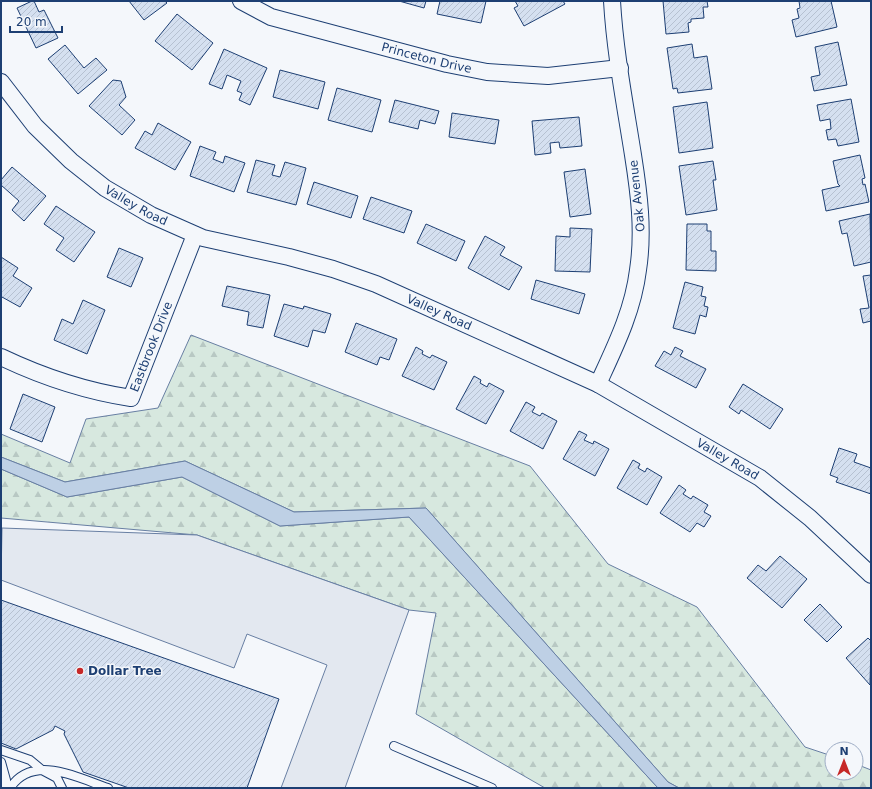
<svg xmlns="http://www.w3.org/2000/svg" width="872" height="789" viewBox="0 0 872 789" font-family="'DejaVu Sans',sans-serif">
  <defs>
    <pattern id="forest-firs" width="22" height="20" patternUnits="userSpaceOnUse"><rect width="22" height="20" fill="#d7e8df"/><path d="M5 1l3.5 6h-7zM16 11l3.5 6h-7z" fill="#b8c8c3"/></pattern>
    <pattern id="building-hatch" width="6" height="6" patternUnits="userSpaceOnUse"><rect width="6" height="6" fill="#d5e0f0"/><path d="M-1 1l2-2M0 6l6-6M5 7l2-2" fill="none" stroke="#b6c1d1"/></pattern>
  </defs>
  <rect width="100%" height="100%" fill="#f4f7fb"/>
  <path fill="url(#forest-firs)" stroke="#687fa3" d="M191 335 530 466 608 564 697 607 805 747 832 756V773H856V764L871 770V788H679L668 782 426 508 294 512 185 461 65 482 1 457V434L70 463 86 419 158 408Z
    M1 469 67 497 182 477 280 526 409 517 658 788H545L416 714 436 613 409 610 197 535 1 518Z"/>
  <path fill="#e3e8f0" stroke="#687fa3" d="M2 528 197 535 409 610 345 788H281L327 665 247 634 234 668 1 580Z"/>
  <path fill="#bed0e5" stroke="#687fa3" d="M1 457 65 482 185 461 294 512 426 508 668 782 679 788H658L409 517 280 526 182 477 67 497 1 469Z"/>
  <path fill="url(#building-hatch)" stroke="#1d3f73" d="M32 1H34L39 12 44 10 58 38 36 48 17 8Z
    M129 1H165L167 3 144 20Z
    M399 1H426L424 8Z
    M440 1H486L481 23 437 14Z
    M515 1H563L565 4 524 26 514 8 518 6Z
    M663 1H707L708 7H703L704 18 691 19V22L688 23 689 32 666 34Z
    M799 1H831L837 27 796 37 792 20 799 18 797 9 800 8Z
    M177 14 213 43 192 70 155 41Z
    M838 42 847 85 814 91 811 77 820 75 815 47Z
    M692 44 694 58 707 56 712 89 678 93 677 88 673 89 667 48Z
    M65 45 84 68 96 58 107 70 78 94 48 59Z
    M224 49 267 68 250 105 239 100 242 93 237 91 241 81 227 75 222 89 209 84Z
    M280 70 325 82 318 109 273 97Z
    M113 80 121 81 126 97 119 105 135 120 122 135 89 106Z
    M337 88 381 100 372 132 328 120Z
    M851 99 859 142 838 146 836 139 828 140 826 130 831 129 830 119 820 121 817 105Z
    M395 100 439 111 435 124 420 120 418 129 389 122Z
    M707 102 713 148 679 153 673 107Z
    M452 113 499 120 495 144 449 137Z
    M579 117 582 146 560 148 559 142 550 143 551 153 535 155 532 121Z
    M158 123 191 142 175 170 135 148 145 131 152 135Z
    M200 146 216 152 213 159 223 163 225 156 245 163 234 192 190 176Z
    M860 155 865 178 862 179 863 185 865 184 869 202 826 211 822 190 840 186 838 184 833 161Z
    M256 160 275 165 272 175 280 177 285 162 306 168 296 205 247 192Z
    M713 161 716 180H713L717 210 686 215 679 166Z
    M12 167 46 196 24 221 12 210 19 201 1 185V180Z
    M585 169 591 214 570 217 564 172Z
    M314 182 358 196 351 218 307 204Z
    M371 197 412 211 404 233 363 219Z
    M56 206 95 232 74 262 56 250 64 238 44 224Z
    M870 214 871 262 854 266 847 233 842 234 839 221Z
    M426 224 465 241 456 261 417 243Z
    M687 224H707V231H711V251H716V271L686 270Z
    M570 228 592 229 590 272 555 271 556 236 570 237Z
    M485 236 505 247 500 255 522 267 509 290 468 268Z
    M119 248 143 258 131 287 107 277Z
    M1 257 18 268 13 276 32 288 20 307 2 297 1 299Z
    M871 275V321L863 323 860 309 869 308 863 276Z
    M536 280 585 294 579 314 531 299Z
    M685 282 703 287 701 296 706 297 704 306 708 307 706 317 700 315 695 334 673 328Z
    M227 286 270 295 263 328 247 325 249 312 222 306Z
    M83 300 105 310 87 354 54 340 62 319 73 324Z
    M284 304 303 309 304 306 331 314 325 333 313 330 308 347 274 336Z
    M356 323 397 339 389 360 380 357 377 365 345 352Z
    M416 347 423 351 422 354 430 358 432 355 447 362 434 390 402 376Z
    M675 347 683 351 680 356 706 369 696 388 655 366 664 351 671 355Z
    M474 376 481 380 480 383 487 387 489 383 504 391 486 424 456 409Z
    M743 384 783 409 770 429 741 410 739 414 729 407Z
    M23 394 55 407 42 442 10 429Z
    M526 402 535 407 532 412 540 416 542 413 557 421 543 449 510 431Z
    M579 431 587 435 584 440 593 444 594 441 609 449 595 476 563 459Z
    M839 448 857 454 854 462 871 468V494L836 482 838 478 830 475Z
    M633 460 640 464 638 468 645 472 647 468 662 477 647 505 617 488Z
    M679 485 686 490 683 494 691 499 693 496 708 505 704 512 711 516 704 527 697 523 690 532 660 513Z
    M780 556 807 579 782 608 747 578 758 565 766 571Z
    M1 600 279 699 247 788H129L83 772 64 734 65 731 55 726 53 730 16 749 1 743Z
    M820 604 842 627 827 642 804 620Z
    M868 638 871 641 870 685 846 658Z"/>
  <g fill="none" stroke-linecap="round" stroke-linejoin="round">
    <defs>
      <path id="service" d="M394 746 492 788
        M1 750 30 760 42 770 57 778 62 788
        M1 762 6 780V788
        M10 788C33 753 78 778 108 788"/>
      <g id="minor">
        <path id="s1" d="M241 1 271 17 447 64 487 72 548 76 620 68"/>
        <path id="s2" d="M1 82 35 126 71 161 105 188 151 215 203 238 289 257 333 269 376 284 598 384 760 478 810 518 871 575"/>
        <path id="s3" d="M1 357C43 377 85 391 131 398L195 235"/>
        <path d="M598 384C615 347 633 311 638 270 644 231 639 193 633 155 625 104 615 53 612 1"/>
      </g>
    </defs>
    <use href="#service" stroke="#1d3f73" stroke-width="10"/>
    <use href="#minor" stroke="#1d3f73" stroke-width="18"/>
    <use href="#service" stroke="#f4f7fb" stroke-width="8"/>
    <use href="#minor" stroke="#f4f7fb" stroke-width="16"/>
  </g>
  <circle fill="#c62828" stroke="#f4f7fb" stroke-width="1.5" cx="80" cy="671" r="4"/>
  <g text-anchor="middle" stroke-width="3" stroke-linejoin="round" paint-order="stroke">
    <g font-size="12" fill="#1d3f73" stroke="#f4f7fb">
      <text dy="4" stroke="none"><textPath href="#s1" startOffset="195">Princeton Drive</textPath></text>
      <text transform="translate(637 196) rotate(-96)" y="4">Oak Avenue</text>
      <text dy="4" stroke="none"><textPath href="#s2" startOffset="185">Valley Road</textPath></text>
      <text dy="4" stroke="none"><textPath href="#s2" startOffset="508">Valley Road</textPath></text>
      <text dy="4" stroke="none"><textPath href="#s3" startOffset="192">Eastbrook Drive</textPath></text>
      <text dy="4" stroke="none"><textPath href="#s2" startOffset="832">Valley Road</textPath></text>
    </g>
    <g font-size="12" font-weight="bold" fill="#1d3f73" stroke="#f4f7fb" text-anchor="start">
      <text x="88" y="675">Dollar Tree</text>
    </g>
  </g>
  <rect width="872" height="789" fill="none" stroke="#1d3f73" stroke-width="4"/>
  <g transform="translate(844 761)"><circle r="19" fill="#f4f7fb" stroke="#9eadc5"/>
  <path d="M0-3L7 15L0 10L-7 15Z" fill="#c62828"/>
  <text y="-6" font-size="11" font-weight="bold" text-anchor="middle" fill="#1d3f73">N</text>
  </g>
  <path d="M10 26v6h52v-6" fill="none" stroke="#1d3f73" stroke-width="2"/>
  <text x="16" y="26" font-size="12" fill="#1d3f73" stroke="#f4f7fb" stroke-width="3" paint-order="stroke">20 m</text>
</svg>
